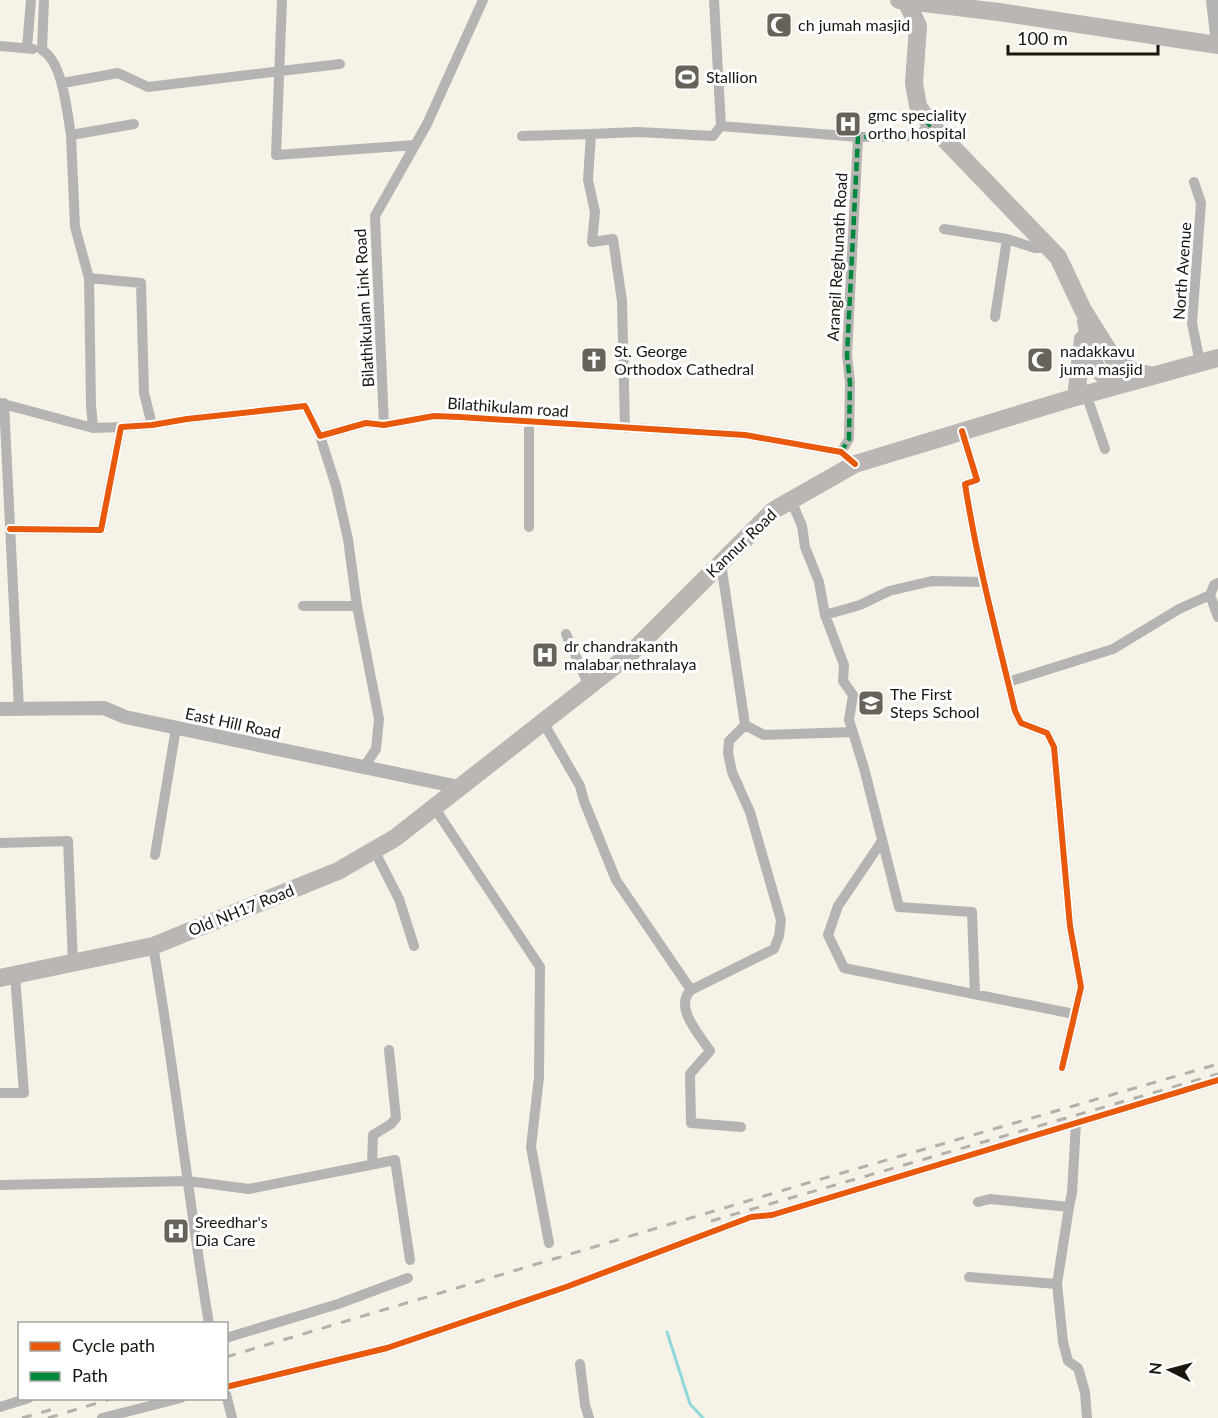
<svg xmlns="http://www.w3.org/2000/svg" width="1218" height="1418" viewBox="0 0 1218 1418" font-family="Lato,sans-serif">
  <rect width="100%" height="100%" fill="#f7f2e7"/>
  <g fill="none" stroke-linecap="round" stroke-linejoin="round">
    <path stroke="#90d8da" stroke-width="3" d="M667 1332 690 1404 703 1418"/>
    <path stroke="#b6b4b2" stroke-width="10" d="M44 0 42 50C63 62 67 112 71 135
      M282 0 276 155 415 145
      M714 0 721 126 858 137
      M0 46 33 49
      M27 48 31 0
      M63 83 118 73 148 87 340 64
      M134 124 71 135 75 227 89 278 141 283 144 393 152 425
      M522 136 591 134
      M1194 182 1201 203 1192 323 1200 363
      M944 229 1007 239 1035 248H1040L1045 243
      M89 278 91 405 93 428
      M995 317 1007 239
      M1086 394 1105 449
      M0 403 93 428 121 427
      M4 403 19 709
      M529 422V527
      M384 425 375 216 427 124 483 0
      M625 428 622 301 613 239 592 242 595 212 588 180 591 134 638 132 713 136 721 126
      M962 431 977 480 965 484C977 561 997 636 1015 711L1021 723 1047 733 1054 747 1070 926 1081 987 1062 1068
      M320 436 336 486 348 539 357 606 379 719 376 749 364 767
      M841 452 849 439 850 383 847 355 858 137 918 136 930 124
      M791 500 802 526 805 547 819 582 825 615 844 665 843 681 853 695 849 720 864 768 899 907 972 912 975 994
      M10 529 101 530 121 427 152 425 187 419 305 406 320 436 366 423 384 425 434 416 459 417 745 435 841 452 855 464
      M721 563 745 725 764 735 853 732
      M1218 583 1214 585 1210 595 1218 617
      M303 606H357
      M825 615 860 605 889 591 932 581 984 582
      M566 634 589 686
      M1008 682 1113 649 1179 609 1210 595
      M543 722 580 786 584 801 616 880 691 990
      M434 807 540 967 539 1077 531 1147 549 1243
      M882 841 838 906 828 935 844 968 1074 1014
      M0 843 68 841 73 963
      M374 850 399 899 414 946
      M155 855 176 728
      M153 946C175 1071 188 1198 209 1324
      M0 1093H24L15 975
      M741 1127 691 1123 690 1074 710 1051C700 1035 673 1007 691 990L774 949 779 936 781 920 750 812 732 772 728 753 729 741 745 725
      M372 1164 373 1135 391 1124 396 1118 389 1050
      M0 1185 188 1181 249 1189 395 1160 410 1260
      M978 1202 990 1199 1069 1207 1057 1284 1063 1342 1068 1361 1078 1368 1085 1392 1087 1418
      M1069 1207 1072 1193 1076 1123
      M969 1277 1057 1284
      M226 1338 338 1304 408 1278
      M580 1364 585 1405 589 1418
      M226 1387 387 1348 566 1287 751 1217 772 1215 1218 1080
      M226 1394 232 1418
      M0 1407 29 1398
      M102 1418 181 1398"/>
    <path stroke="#b6b4b2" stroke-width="14" d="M1213 0 1218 43
      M0 709 104 708 125 717 459 787"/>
    <path stroke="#b9b6b3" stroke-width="18" d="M899 0 999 12 1218 45
      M906 1 918 26 914 83 918 106 930 124 1058 257 1083 310 1113 358 1131 371 1150 375
      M1086 321C1090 339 1088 369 1108 378 1113 380 1121 379 1127 380
      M1076 397 1083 339
      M0 978 153 946 338 871 395 838 630 654 774 510 855 464 1076 397 1218 358"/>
    <path stroke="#b4b1ac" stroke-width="3" stroke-dasharray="10 10" stroke-linecap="butt" d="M711 1221 1218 1074
      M226 1357 811 1182 1218 1064
      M22 1418 57 1408
      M48 1418 114 1398"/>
    <path stroke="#00873e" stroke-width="4.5" stroke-dasharray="9 4.5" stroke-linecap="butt" d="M841 452 849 439 850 383 847 355 858 137 918 136 930 124"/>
    <defs>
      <path id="cycleway" d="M962 431 977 480 965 484C977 561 997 636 1015 711L1021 723 1047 733 1054 747 1070 926 1081 987 1062 1068
        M10 529 101 530 121 427 152 425 187 419 305 406 320 436 366 423 384 425 434 416 459 417 745 435 841 452 855 464
        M226 1387 387 1348 566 1287 751 1217 772 1215 1218 1080"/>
    </defs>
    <use href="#cycleway" stroke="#fff" stroke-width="10"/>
    <use href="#cycleway" stroke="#e8590c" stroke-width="6"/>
  </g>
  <defs>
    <symbol id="mosque-square" viewBox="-11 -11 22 22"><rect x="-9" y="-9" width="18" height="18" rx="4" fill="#67635b" stroke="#fff"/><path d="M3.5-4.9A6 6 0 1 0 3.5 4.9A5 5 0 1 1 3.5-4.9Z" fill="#fff"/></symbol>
    <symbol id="stadium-square" viewBox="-11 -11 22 22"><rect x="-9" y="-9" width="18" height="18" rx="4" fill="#67635b" stroke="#fff"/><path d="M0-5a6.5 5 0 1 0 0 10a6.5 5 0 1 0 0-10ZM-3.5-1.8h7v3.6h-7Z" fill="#fff"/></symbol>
    <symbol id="hospital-square" viewBox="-11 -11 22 22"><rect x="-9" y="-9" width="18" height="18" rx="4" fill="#67635b" stroke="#fff"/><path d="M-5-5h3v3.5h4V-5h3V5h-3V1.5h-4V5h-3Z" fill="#fff"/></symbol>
    <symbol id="church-square" viewBox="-11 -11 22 22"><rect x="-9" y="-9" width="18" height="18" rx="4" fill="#67635b" stroke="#fff"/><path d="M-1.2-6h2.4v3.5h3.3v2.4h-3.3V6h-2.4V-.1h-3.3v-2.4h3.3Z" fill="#fff"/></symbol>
    <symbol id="school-square" viewBox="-11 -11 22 22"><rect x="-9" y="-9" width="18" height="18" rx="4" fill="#67635b" stroke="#fff"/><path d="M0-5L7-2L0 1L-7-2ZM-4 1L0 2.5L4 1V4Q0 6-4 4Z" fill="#fff"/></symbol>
  </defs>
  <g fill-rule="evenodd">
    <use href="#mosque-square" x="764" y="10" width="30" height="30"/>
    <use href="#stadium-square" x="672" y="62" width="30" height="30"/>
    <use href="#hospital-square" x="833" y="109" width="30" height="30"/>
    <use href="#church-square" x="579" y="345" width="30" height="30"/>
    <use href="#mosque-square" x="1025" y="345" width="30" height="30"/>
    <use href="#hospital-square" x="530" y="640" width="30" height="30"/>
    <use href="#school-square" x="856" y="688" width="30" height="30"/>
    <use href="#hospital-square" x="161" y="1216" width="30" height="30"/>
  </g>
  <g text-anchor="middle" stroke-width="6" stroke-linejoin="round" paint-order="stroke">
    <g font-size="16" fill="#19160f" stroke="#fff" text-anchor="start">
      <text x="798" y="31">ch jumah masjid</text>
      <text x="706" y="83">Stallion</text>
      <text x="868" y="121">gmc speciality<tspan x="868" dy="18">ortho hospital</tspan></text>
      <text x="614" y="357">St. George<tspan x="614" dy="18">Orthodox Cathedral</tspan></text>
      <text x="1060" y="357">nadakkavu<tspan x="1060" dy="18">juma masjid</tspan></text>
      <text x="564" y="652">dr chandrakanth<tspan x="564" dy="18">malabar nethralaya</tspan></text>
      <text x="890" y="700">The First<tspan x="890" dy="18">Steps School</tspan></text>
      <text x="195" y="1228">Sreedhar's<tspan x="195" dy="18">Dia Care</tspan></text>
    </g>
    <g font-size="16" fill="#19160f" stroke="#fff">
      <text transform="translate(837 257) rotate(-87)" y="6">Arangil Reghunath Road</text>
      <text transform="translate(1182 271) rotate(-86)" y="6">North Avenue</text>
      <text transform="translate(364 308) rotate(-93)" y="6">Bilathikulam Link Road</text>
      <text transform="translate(508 407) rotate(4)" y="6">Bilathikulam road</text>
      <text transform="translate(741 543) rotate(-44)" y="6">Kannur Road</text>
      <text transform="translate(233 723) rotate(12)" y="6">East Hill Road</text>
      <text transform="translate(241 910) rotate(-22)" y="6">Old NH17 Road</text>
    </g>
  </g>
  <rect x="18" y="1322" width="210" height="78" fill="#ffffff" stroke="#a3a29f" stroke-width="1.5"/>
  <rect x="30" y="1342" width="30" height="9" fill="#e8590c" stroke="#a3a29f" stroke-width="1.5"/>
  <text x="72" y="1352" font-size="18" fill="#19160f">Cycle path</text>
  <rect x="30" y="1372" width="30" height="9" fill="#00873e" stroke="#a3a29f" stroke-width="1.5"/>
  <text x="72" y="1382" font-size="18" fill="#19160f">Path</text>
  <g transform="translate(1170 1370) rotate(276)" stroke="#ffffff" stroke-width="4.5" paint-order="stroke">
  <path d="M0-4.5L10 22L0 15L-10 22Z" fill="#19160f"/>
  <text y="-9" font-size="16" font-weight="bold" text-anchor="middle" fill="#19160f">N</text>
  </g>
  <path d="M1008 45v9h150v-9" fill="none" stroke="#19160f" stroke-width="3"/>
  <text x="1017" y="45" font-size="18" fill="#19160f" stroke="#ffffff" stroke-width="4.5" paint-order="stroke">100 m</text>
</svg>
